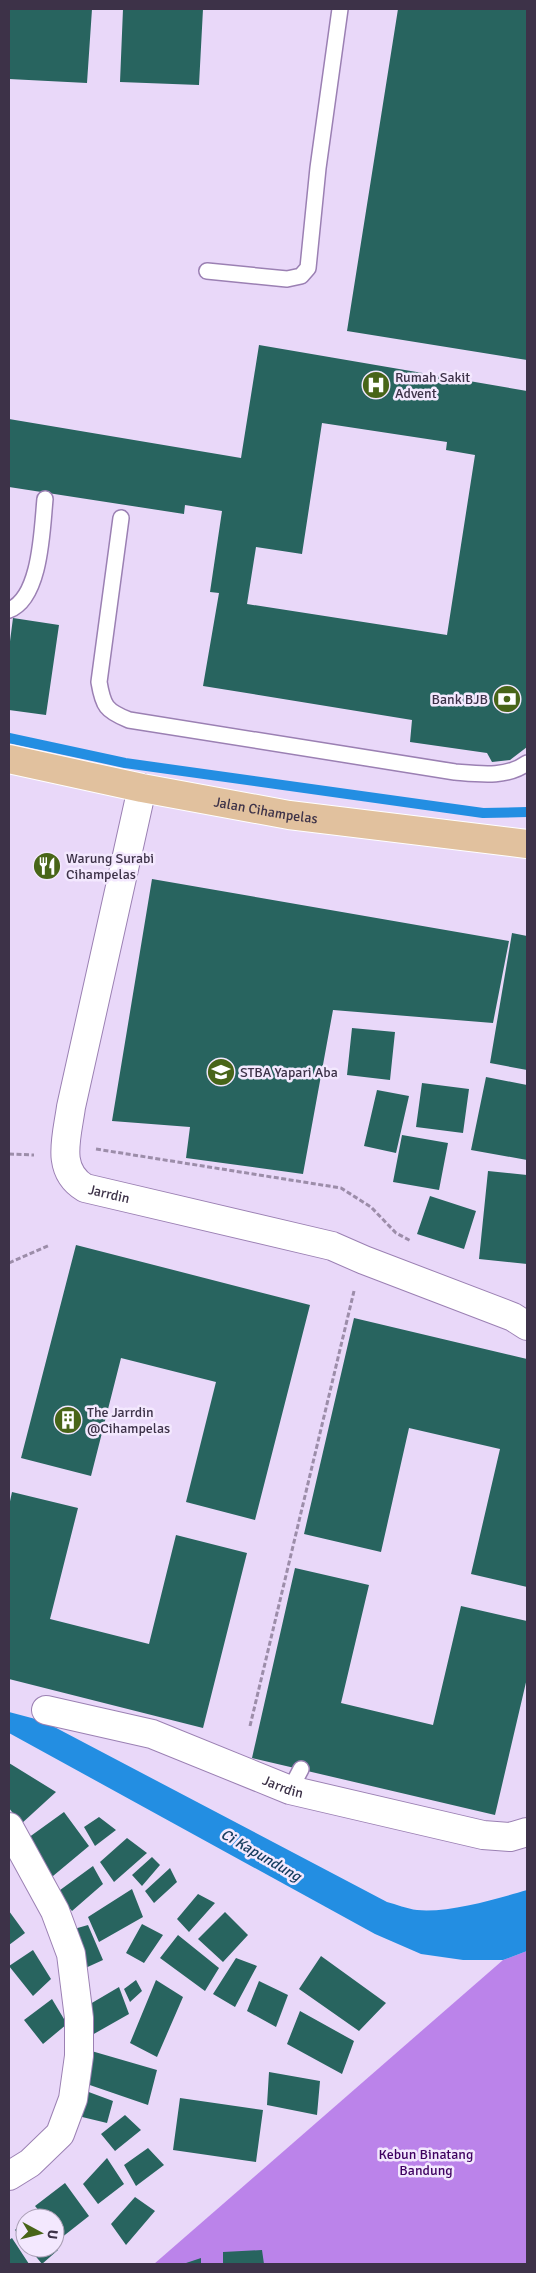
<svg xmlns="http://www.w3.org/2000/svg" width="536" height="2273" viewBox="0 0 536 2273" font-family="Signika,sans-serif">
  <rect width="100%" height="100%" fill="#e9d8f9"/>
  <path fill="#bb83ea" d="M527 1951V2264H154L503 1960Z"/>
  <path fill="#238ee2" d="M9 1712 43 1721 387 1902C396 1904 407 1909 417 1910 449 1913 496 1899 527 1890V1951L503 1960H463L421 1954 375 1934 9 1733Z"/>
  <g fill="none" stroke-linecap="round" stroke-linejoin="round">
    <path stroke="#238ee2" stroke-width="10" d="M9 738 125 763 483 813 527 812"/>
  </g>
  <path fill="#28645f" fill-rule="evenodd" d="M9 9H92L87 83 9 79Z
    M123 9H203L199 85 120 82Z
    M398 9H527V360L347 331Z
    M259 345 527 391V747L510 760 492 762 487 753 410 742 412 720 203 686 219 593 210 592 222 511 185 505 184 514 9 487V419L241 458ZM322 423 447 442 446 450 475 455 447 635 247 604 256 547 302 554Z
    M13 618 59 625 46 715 9 710V649Z
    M152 879 509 941 493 1023 333 1010 303 1174 186 1158 190 1127 112 1121Z
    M512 933 527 936V1070L490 1063Z
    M352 1028 395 1032 390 1080 347 1075Z
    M486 1077 527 1085V1160L471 1150Z
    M422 1083 469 1089 463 1133 416 1127Z
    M377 1090 409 1096 396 1153 364 1146Z
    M402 1135 448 1143 439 1190 393 1182Z
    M488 1171 527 1175V1264L479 1259Z
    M430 1196 476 1211 464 1249 417 1234Z
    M76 1245 310 1305 255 1520 186 1502 216 1382 121 1358 91 1476 21 1458Z
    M354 1318 527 1359V1587L471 1574 500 1449 409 1428 381 1552 304 1534Z
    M12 1492 78 1508 50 1619 149 1644 176 1535 247 1553 203 1728 9 1679V1506Z
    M295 1568 369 1585 341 1703 433 1725 461 1606 527 1621V1678L495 1815 252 1758Z
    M9 1763 56 1792 21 1824 9 1808Z
    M64 1812 89 1846 47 1881 21 1843Z
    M99 1817 116 1830 95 1846 84 1827Z
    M127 1838 147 1853 114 1882 100 1862Z
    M152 1857 160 1865 142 1886 132 1875Z
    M93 1866 103 1884 72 1911 56 1893Z
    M170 1868 177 1882 154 1903 145 1891Z
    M132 1889 143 1917 99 1942 88 1917Z
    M198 1894 215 1903 189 1932 177 1919Z
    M9 1911 25 1933 9 1945Z
    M225 1912 248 1935 223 1962 198 1939Z
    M142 1924 163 1935 144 1963 126 1953Z
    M88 1925 103 1960 81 1970 67 1931Z
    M178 1935 219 1968 205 1991 160 1958Z
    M33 1950 51 1979 33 1996 9 1966Z
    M321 1956 386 2003 359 2031 299 1989Z
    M236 1958 257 1966 235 2007 213 1994Z
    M136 1980 142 1991 130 2002 124 1989Z
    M156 1980 183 1997 157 2057 130 2043Z
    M259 1981 288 1995 276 2027 247 2011Z
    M119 1987 129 2014 92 2035 85 2007Z
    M52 1999 67 2024 43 2044 24 2020Z
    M300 2011 354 2041 342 2074 287 2044Z
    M88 2050 157 2070 148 2105 81 2082Z
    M269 2072 320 2081 317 2115 267 2105Z
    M86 2091 113 2101 107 2123 78 2116Z
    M180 2098 263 2110 256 2162 173 2150Z
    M125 2115 141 2130 115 2151 101 2134Z
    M148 2148 164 2165 136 2186 124 2165Z
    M107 2158 124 2184 98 2204 83 2184Z
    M65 2183 89 2216 61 2238 55 2230V2218H45L35 2206Z
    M135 2197 155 2211 126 2245 111 2224Z
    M25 2219V2243L15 2230Z
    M12 2238 29 2264H9V2240Z
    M55 2245 58 2250 42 2264 29 2248H55Z
    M262 2250 264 2264H223V2252Z
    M201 2258V2264H183Z"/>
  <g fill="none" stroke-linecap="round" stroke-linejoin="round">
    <defs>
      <path id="lane" d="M207 271 287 279 301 276 308 268 318 168 340 9
        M121 518 99 682C103 706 106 711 129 720L455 772C479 774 507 778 527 763
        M9 610C41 598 42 529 45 499
        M290 1790 301 1769"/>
      <g id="street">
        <path id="s1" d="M142 788 71 1107C67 1137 55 1170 85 1188L332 1246 364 1260 513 1317 527 1326"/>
        <path id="s2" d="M46 1710 152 1734 290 1790 483 1835 510 1837 527 1832"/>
        <path d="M9 1827 55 1911 71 1954 79 2018V2056L73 2099 60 2134 30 2163 9 2176"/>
      </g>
      <g id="primary">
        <path id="s3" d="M9 759 142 788 289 815 527 844"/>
      </g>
    </defs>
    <use href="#lane" stroke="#9b80b3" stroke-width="18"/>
    <use href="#street" stroke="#9b80b3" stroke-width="30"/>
    <use href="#primary" stroke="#fff" stroke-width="30"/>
    <path stroke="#9c8da9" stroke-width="3" stroke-dasharray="5 2.5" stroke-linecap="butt" d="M96 1149 341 1188 371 1207 396 1233 411 1241
      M9 1154 34 1155
      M9 1263 50 1245
      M250 1726 354 1291"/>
    <use href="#lane" stroke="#fff" stroke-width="15"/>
    <use href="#street" stroke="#fff" stroke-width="28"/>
    <use href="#primary" stroke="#e1c19e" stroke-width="28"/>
  </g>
  <defs>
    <symbol id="hospital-disc" viewBox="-11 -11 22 22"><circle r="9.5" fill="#486518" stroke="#f3e8fe"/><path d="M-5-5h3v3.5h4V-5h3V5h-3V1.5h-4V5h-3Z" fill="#fff"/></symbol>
    <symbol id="bank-disc" viewBox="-11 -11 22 22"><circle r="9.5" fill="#486518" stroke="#f3e8fe"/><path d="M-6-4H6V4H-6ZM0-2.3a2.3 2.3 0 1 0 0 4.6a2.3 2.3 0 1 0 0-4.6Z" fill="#fff"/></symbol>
    <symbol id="restaurant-disc" viewBox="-11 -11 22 22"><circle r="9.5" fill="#486518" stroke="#f3e8fe"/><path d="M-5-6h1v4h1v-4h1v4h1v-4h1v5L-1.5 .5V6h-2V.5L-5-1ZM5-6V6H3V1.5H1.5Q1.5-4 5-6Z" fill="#fff"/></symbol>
    <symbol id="university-disc" viewBox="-11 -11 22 22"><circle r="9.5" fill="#486518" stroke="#f3e8fe"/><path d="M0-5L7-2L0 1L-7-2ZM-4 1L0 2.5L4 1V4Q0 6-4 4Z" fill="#fff"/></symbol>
    <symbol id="building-disc" viewBox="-11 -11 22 22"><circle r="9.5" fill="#486518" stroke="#f3e8fe"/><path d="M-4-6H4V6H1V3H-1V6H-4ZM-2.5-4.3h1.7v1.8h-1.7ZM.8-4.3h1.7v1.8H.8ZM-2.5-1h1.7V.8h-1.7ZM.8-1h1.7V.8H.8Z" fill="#fff"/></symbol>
  </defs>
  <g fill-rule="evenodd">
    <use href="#hospital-disc" x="360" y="369" width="32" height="32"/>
    <use href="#bank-disc" x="491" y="683" width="32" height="32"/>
    <use href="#restaurant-disc" x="31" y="850" width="32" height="32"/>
    <use href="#university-disc" x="205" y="1056" width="32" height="32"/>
    <use href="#building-disc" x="52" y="1404" width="32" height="32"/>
  </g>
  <g text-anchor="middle" stroke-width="5" stroke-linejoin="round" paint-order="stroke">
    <g font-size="14" fill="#3d3248" stroke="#f3e8fe" text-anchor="start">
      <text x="395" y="382">Rumah Sakit<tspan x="395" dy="16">Advent</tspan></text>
      <text x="488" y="704" text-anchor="end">Bank BJB</text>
      <text x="66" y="863">Warung Surabi<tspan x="66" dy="16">Cihampelas</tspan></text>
      <text x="240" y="1077">STBA Yapari Aba</text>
      <text x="87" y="1417">The Jarrdin<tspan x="87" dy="16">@Cihampelas</tspan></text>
    </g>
    <g font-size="14" fill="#3d3248" stroke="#f3e8fe">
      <text dy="5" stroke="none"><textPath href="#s3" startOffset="262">Jalan Cihampelas</textPath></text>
      <text dy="5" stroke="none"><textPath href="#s1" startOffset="440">Jarrdin</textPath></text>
      <text dy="5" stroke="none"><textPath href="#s2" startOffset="250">Jarrdin</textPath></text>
    </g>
    <g font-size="14" fill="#3e0060" stroke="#f3e8fe">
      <text x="426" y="2159">Kebun Binatang<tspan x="426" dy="16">Bandung</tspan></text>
    </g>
    <g font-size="15" font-style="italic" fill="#153c5e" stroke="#f3e8fe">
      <text transform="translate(261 1855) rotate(30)" y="5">Ci Kapundung</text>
    </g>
  </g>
  <rect width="536" height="2273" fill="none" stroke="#3d3248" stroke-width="20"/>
  <g transform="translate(40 2233) rotate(97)"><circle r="24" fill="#f3e8fe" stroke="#aa9fb5"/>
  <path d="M0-4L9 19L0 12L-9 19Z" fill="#486518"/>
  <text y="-8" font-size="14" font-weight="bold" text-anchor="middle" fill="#3d3248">U</text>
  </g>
</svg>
